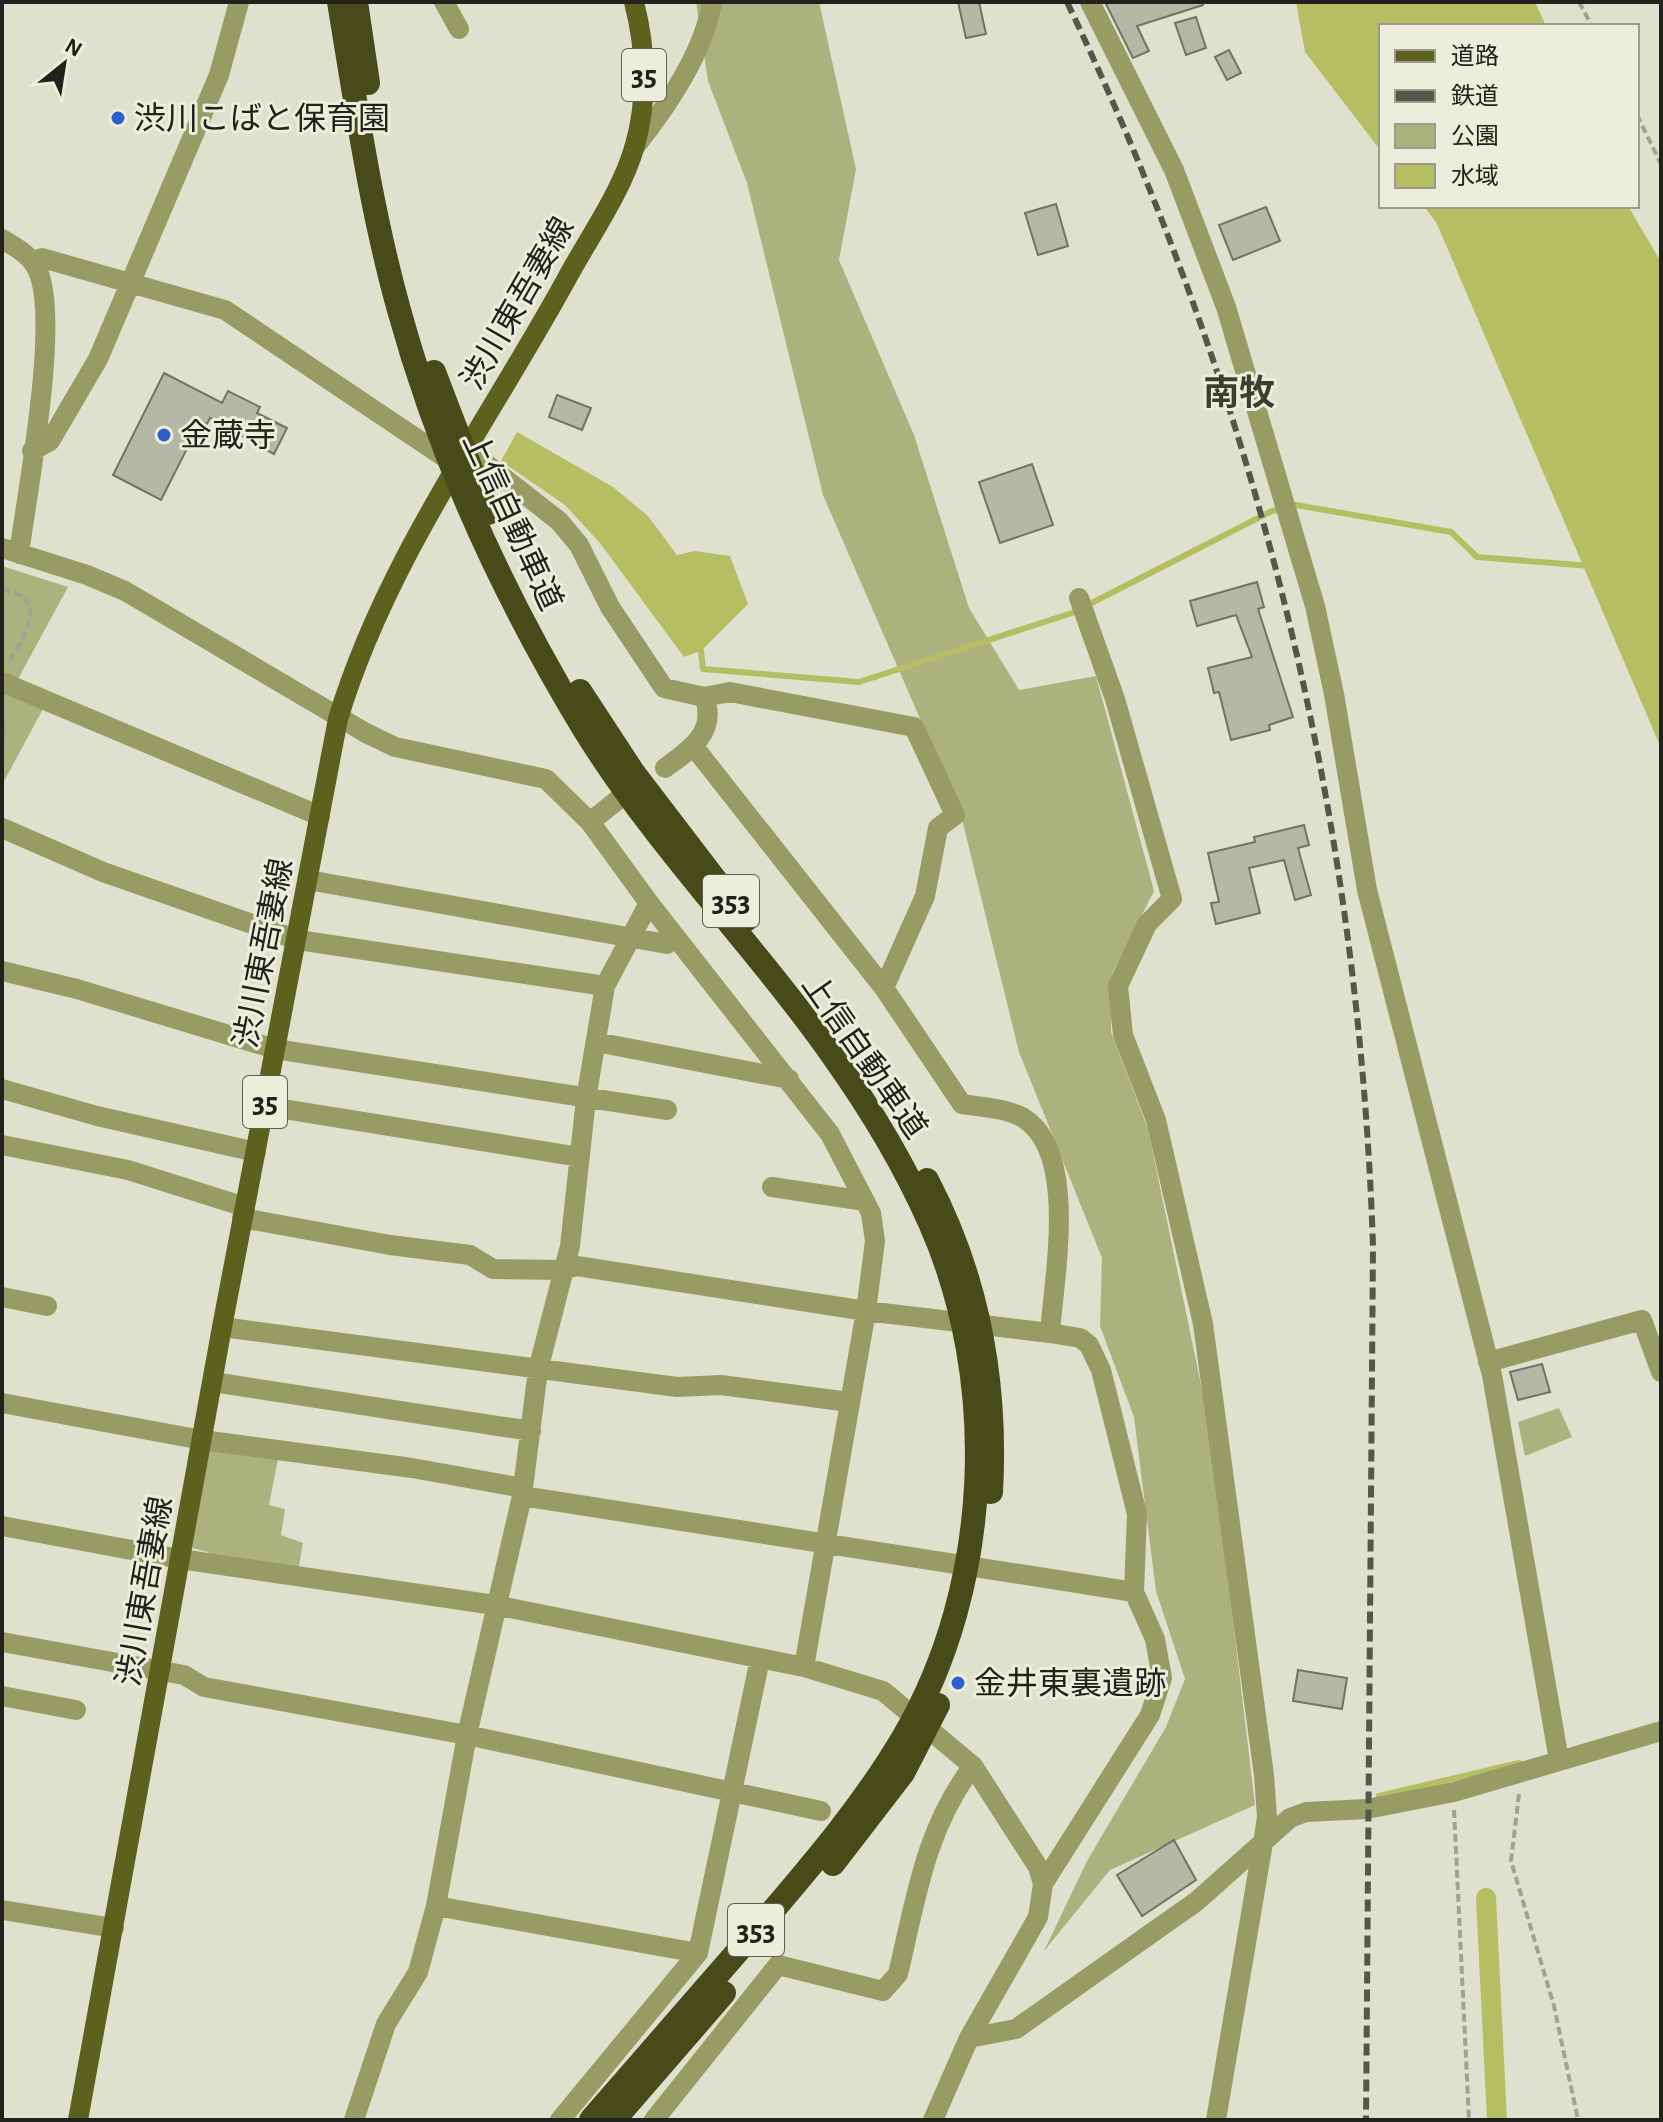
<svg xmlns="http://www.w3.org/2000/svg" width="1663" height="2122" viewBox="0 0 1663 2122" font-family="'Alegreya Sans','Noto Sans JP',sans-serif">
  <rect width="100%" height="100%" fill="#dee1ce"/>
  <path fill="#acb27e" d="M696 2H819L856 169 839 260 914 435 969 608 1019 690 1096 676 1154 891 1112 974 1111 1032 1148 1129 1210 1428 1255 1805 1110 1870 1044 1951 1087 1861 1166 1727 1185 1679 1156 1591 1134 1417 1100 1326 1102 1258 1019 1052 960 811 823 495 747 183 708 81Z
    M2 566 68 587 11 692 44 707 2 785Z
    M1559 1408 1572 1437 1525 1456 1518 1422Z
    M210 1446 278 1459 269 1505 285 1509 281 1535 303 1543 298 1571 213 1557 208 1552 192 1548Z"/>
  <path fill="#b6be63" d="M1296 2H1535L1546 26H1381V151L1305 52Z
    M1424 206H1628L1661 262V748L1437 224Z
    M517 432 613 487 648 516 677 555 695 551 730 556 748 604 701 651 684 657 600 543 565 505 501 461Z"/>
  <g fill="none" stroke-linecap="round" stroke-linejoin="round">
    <path stroke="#b6be63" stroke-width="6" d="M701 651 703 669 859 682 1072 613 1272 511 1296 505 1451 532 1477 557 1591 566
      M1379 1796 1519 1763"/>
    <path stroke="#b6be63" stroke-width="20" d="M1486 1898 1497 2120"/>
  </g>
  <path fill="#b6b8a6" stroke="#717463" stroke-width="2" d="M958 2H979L986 34 966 38Z
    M1105 2H1202L1203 5 1137 26 1149 51 1133 58Z
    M1196 17 1206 48 1186 55 1175 23Z
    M1229 50 1241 73 1227 80 1215 57Z
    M1056 204 1068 246 1038 255 1025 213Z
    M1266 207 1280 241 1233 260 1219 225Z
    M164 373 222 403 228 391 260 407 257 413 287 428 274 454 210 418 207 424 201 421 161 500 113 475Z
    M557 395 591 408 582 430 549 417Z
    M1032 464 1053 525 1000 543 979 482Z
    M1257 582 1264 607 1258 609 1293 717 1269 725 1270 730 1231 740 1219 692 1214 693 1208 668 1252 657 1236 615 1197 626 1190 601Z
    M1304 825 1309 845 1298 848 1311 895 1295 900 1284 860 1249 868 1260 913 1216 924 1211 903 1219 902 1208 853 1255 842 1254 837Z
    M1542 1364 1550 1392 1518 1400 1510 1372Z
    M1298 1670 1347 1678 1342 1709 1293 1701Z
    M1174 1840 1196 1880 1142 1916 1117 1875Z"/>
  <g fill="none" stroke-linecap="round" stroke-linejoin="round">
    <path stroke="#a0a293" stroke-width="4" stroke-dasharray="8 4" stroke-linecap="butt" d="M1579 2 1592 26
      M1637 115 1661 164
      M2 590C53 598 23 636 8 664
      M2 717 5 730 2 747
      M1519 1794 1511 1861 1554 2006 1578 2120
      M1454 1810 1469 2120"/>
    <path stroke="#969c63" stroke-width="20" d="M444 2 459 29
      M1090 2 1174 170 1226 307 1315 606 1334 694 1367 890 1492 1375 1559 1760
      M634 148C666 108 704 53 712 2
      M2 239C17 248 31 255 38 271 60 323 27 492 19 554
      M32 261 42 258 225 310 453 463
      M467 449 559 521 579 545 610 607 664 688 704 697C718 731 690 750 665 768
      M32 451 50 441 98 359 219 75 239 2
      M2 548 87 575 125 591 366 733 395 747 546 779 590 822
      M1079 598 1115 699 1172 899 1147 924 1118 986 1123 1035 1156 1120 1203 1324 1264 1775 1267 1817 1264 1837 1216 2120
      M2 682 320 816
      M704 697 730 692 914 727 955 815 938 828 925 896 884 988
      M694 747 884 988 962 1104C981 1107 1004 1108 1022 1117 1079 1150 1054 1276 1050 1333
      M2 828 103 872 298 940 605 986
      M308 880 667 944
      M649 903 830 1134 871 1213 875 1241 866 1311 804 1667
      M2 971 77 989 275 1049 667 1110
      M596 1042 789 1079
      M2 1089 97 1116 256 1152
      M265 1106 580 1157
      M2 1145 128 1170 245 1207
      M772 1187 865 1201
      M242 1218 390 1245 470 1255 493 1269 561 1270 577 1266 866 1311 1050 1333 1080 1338 1089 1345 1101 1370 1137 1514 1134 1592 1155 1639 1162 1678 1150 1715 1043 1884
      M2 1297 47 1306
      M222 1327 677 1387 721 1385 849 1402
      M1488 1362 1642 1320 1661 1372
      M213 1382 531 1431
      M2 1403 202 1440 412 1468 523 1488
      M522 1496 1134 1592
      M2 1526 180 1559 495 1605 804 1667 883 1691 973 1766 1038 1867 1043 1884 1038 1917 969 2038
      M2 1642 184 1675 204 1687 467 1735 821 1811
      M2 1696 76 1710
      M436 1906 698 1953 560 2120
      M2 1910 114 1928
      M698 1953 760 1659
      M354 2120 386 2024 418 1972 436 1906 467 1735 522 1496 538 1370 570 1246 586 1099 605 986 649 903 590 822 620 798
      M654 2120 778 1965 883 1991 898 1974C916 1899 925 1829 973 1766
      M933 2120 969 2038 1016 2029 1197 1901 1290 1818 1306 1812 1367 1809 1454 1792 1661 1731"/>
    <path stroke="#5c611d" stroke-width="20" d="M78 2120 222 1327 338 719C386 560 487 424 566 280 589 237 622 192 635 145 648 98 646 49 634 2"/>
    <path stroke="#474b1a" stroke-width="24" d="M339 2C356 105 371 210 399 310 440 459 504 597 584 729 656 846 754 944 833 1056 870 1108 904 1164 930 1223 1000 1381 992 1586 904 1736 863 1806 810 1867 758 1928 702 1992 647 2056 591 2120
      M356 2 368 83
      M434 372 488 513
      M580 691 633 772 746 920
      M927 1180C978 1277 997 1384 991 1492
      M833 1864 903 1773 938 1705
      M614 2120 724 1993"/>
    <path stroke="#55574c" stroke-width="6" stroke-dasharray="12 6" stroke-linecap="butt" d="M1067 2C1257 400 1358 805 1373 1246L1366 2120"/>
  </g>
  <g fill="#2e5fce" stroke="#ebeedb" stroke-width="3">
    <circle cx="118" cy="118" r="8"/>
    <circle cx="164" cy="435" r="8"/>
    <circle cx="958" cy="1683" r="8"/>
  </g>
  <g text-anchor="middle" stroke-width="6" stroke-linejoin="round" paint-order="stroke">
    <g fill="#ebeedb" stroke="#5e5f55" stroke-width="2">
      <rect x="622" y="49" width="44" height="52" rx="6"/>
      <rect x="703" y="875" width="56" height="52" rx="6"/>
      <rect x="243" y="1076" width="44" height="52" rx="6"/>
      <rect x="728" y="1904" width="56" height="52" rx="6"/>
    </g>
    <g font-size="30" font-weight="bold" fill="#21221b">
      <text x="644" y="85">35</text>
      <text x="731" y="911">353</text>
      <text x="265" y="1112">35</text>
      <text x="756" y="1940">353</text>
    </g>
    <g font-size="32" fill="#21221b" stroke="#ebeedb" text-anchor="start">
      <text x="134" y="129">渋川こばと保育園</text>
      <text x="180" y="446">金蔵寺</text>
      <text x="974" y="1694">金井東裏遺跡</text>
    </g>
    <g font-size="32" fill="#21221b" stroke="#ebeedb">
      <text transform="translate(517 303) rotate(-60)" y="11">渋川東吾妻線</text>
      <text transform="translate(513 521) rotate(65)" y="11">上信自動車道</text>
      <text transform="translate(263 953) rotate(-79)" y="11">渋川東吾妻線</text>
      <text transform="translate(865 1056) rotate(55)" y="11">上信自動車道</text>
      <text transform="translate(144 1591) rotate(-80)" y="11">渋川東吾妻線</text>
    </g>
    <g font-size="36" font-weight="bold" fill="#3d3e2f" stroke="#ebeedb">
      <text x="1239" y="405">南牧</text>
    </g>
  </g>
  <rect width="1663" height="2122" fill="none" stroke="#21221b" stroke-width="8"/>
  <rect x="1379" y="24" width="260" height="184" fill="#ebeedb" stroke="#9a9c8e" stroke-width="2"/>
  <rect x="1395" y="50" width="40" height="12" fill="#5c611d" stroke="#9a9c8e" stroke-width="2"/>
  <text x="1451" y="64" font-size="24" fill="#21221b">道路</text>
  <rect x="1395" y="90" width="40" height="12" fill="#55574c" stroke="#9a9c8e" stroke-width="2"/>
  <text x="1451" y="104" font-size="24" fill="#21221b">鉄道</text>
  <rect x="1395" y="124" width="40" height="24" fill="#acb27e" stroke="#9a9c8e" stroke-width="2"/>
  <text x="1451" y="144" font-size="24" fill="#21221b">公園</text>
  <rect x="1395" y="164" width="40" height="24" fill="#b6be63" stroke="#9a9c8e" stroke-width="2"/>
  <text x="1451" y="184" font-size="24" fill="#21221b">水域</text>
  <g transform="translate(64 64) rotate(30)" stroke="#ebeedb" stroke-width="6" paint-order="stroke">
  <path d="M0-6L14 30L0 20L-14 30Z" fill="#21221b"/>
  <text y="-12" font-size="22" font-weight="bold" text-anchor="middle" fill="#21221b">N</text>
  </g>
</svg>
